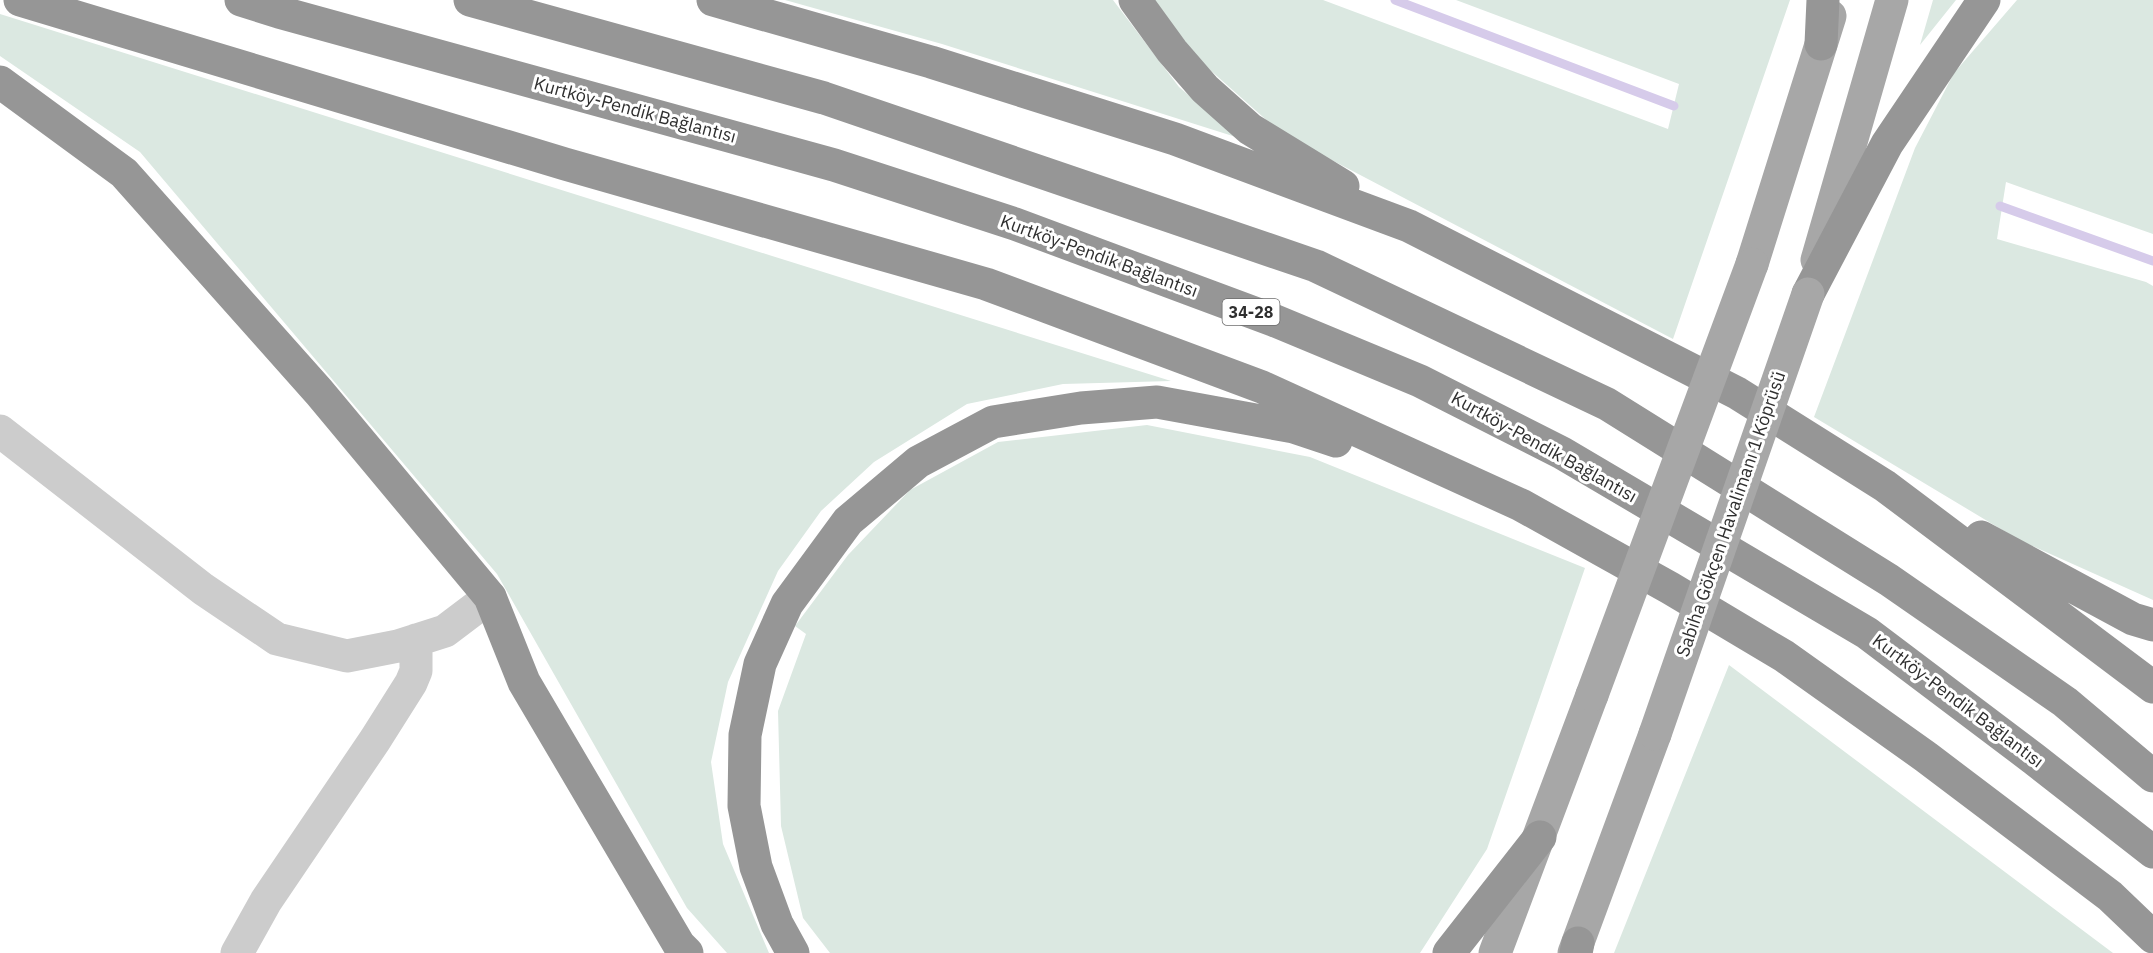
<svg xmlns="http://www.w3.org/2000/svg" width="2153" height="953" viewBox="0 0 2153 953" font-family="'IBM Plex Sans',sans-serif">
  <rect width="100%" height="100%" fill="#fff"/>
  <path fill="#dbe8e1" d="M785 0H1113L1179 87 1239 138 942 44Z
    M1150 0H1323L1668 129 1679 84 1456 0H1790L1673 339 1282 134 1182 45Z
    M1933 0H1956L1920 45Z
    M2017 0H2153V234L2006 182 1997 239 2146 282 2153 286V600L2019 540 1814 417 1915 148 1954 73Z
    M0 14 1171 381 1063 384 967 404 874 462 821 511 778 571 728 682 711 762 723 844 769 953H727L687 908 497 574 140 152 0 56Z
    M1147 425 1310 457 1585 568 1487 849 1420 953H830L803 918 781 826 778 711 806 634 795 626 848 555 910 490 998 442Z
    M1729 665 2113 953H1614Z"/>
  <g fill="none" stroke-linecap="round" stroke-linejoin="round">
    <path stroke="#d6cbea" stroke-width="9" d="M1395 0 1674 106
      M2000 206 2153 261"/>
    <path stroke="#ccc" stroke-width="33" d="M0 431 203 589 277 639 347 656 398 646 445 631 490 597
      M237 953 266 901 375 740 411 683 416 671V640"/>
    <path stroke="#a7a7a7" stroke-width="33" d="M1817 260 1892 0
      M1752 264 1830 16
      M1495 953 1592 695
      M1574 953 1655 734"/>
    <path stroke="#969696" stroke-width="33" d="M20 0 565 164 986 284 1262 387 1521 505 1670 588 1784 656 1926 757 2110 896 2153 937
      M241 0 279 12 834 165 1015 224 1273 320 1420 381 1562 453 1867 633 2034 759 2153 852
      M470 0 824 98 1316 266 1607 404 1889 580 2065 702 2153 776
      M713 0 931 62 1175 139 1409 226 1737 393 1885 486 2153 687
      M1135 0 1172 51 1205 89 1250 129 1343 186
      M1821 44 1823 0
      M0 82 124 173 319 392 490 597 524 682 679 945 687 953
      M1808 294 1887 144 1984 0
      M1981 537 2133 619 2153 625
      M793 953 777 924 756 867 744 806 745 735 760 664 787 604 848 521 918 462 993 422 1081 408 1157 402 1294 427 1336 441
      M1449 953 1540 837
      M1576 953 1578 943"/>
    <path stroke="#a7a7a7" stroke-width="33" d="M1592 695 1752 264
      M1655 734 1808 294"/>
  </g>
  <g text-anchor="middle" stroke-width="6" stroke-linejoin="round" paint-order="stroke">
    <rect fill="#fff" stroke="#6d6d6d" stroke-width="1.5" x="1222.5" y="299" width="57" height="26" rx="4.5"/>
    <g font-size="16" font-weight="bold" fill="#2f2f2f">
      <text x="1251" y="318">34-28</text>
    </g>
    <g font-size="18" fill="#2f2f2f" stroke="#fff">
      <text transform="translate(635 110) rotate(15)" y="6">Kurtköy-Pendik Bağlantısı</text>
      <text transform="translate(1099 256) rotate(20)" y="6">Kurtköy-Pendik Bağlantısı</text>
      <text transform="translate(1544 447) rotate(29)" y="6">Kurtköy-Pendik Bağlantısı</text>
      <text transform="translate(1731 514) rotate(-71)" y="6">Sabiha Gökçen Havalimanı 1 Köprüsü</text>
      <text transform="translate(1958 701) rotate(37)" y="6">Kurtköy-Pendik Bağlantısı</text>
    </g>
  </g>
</svg>
